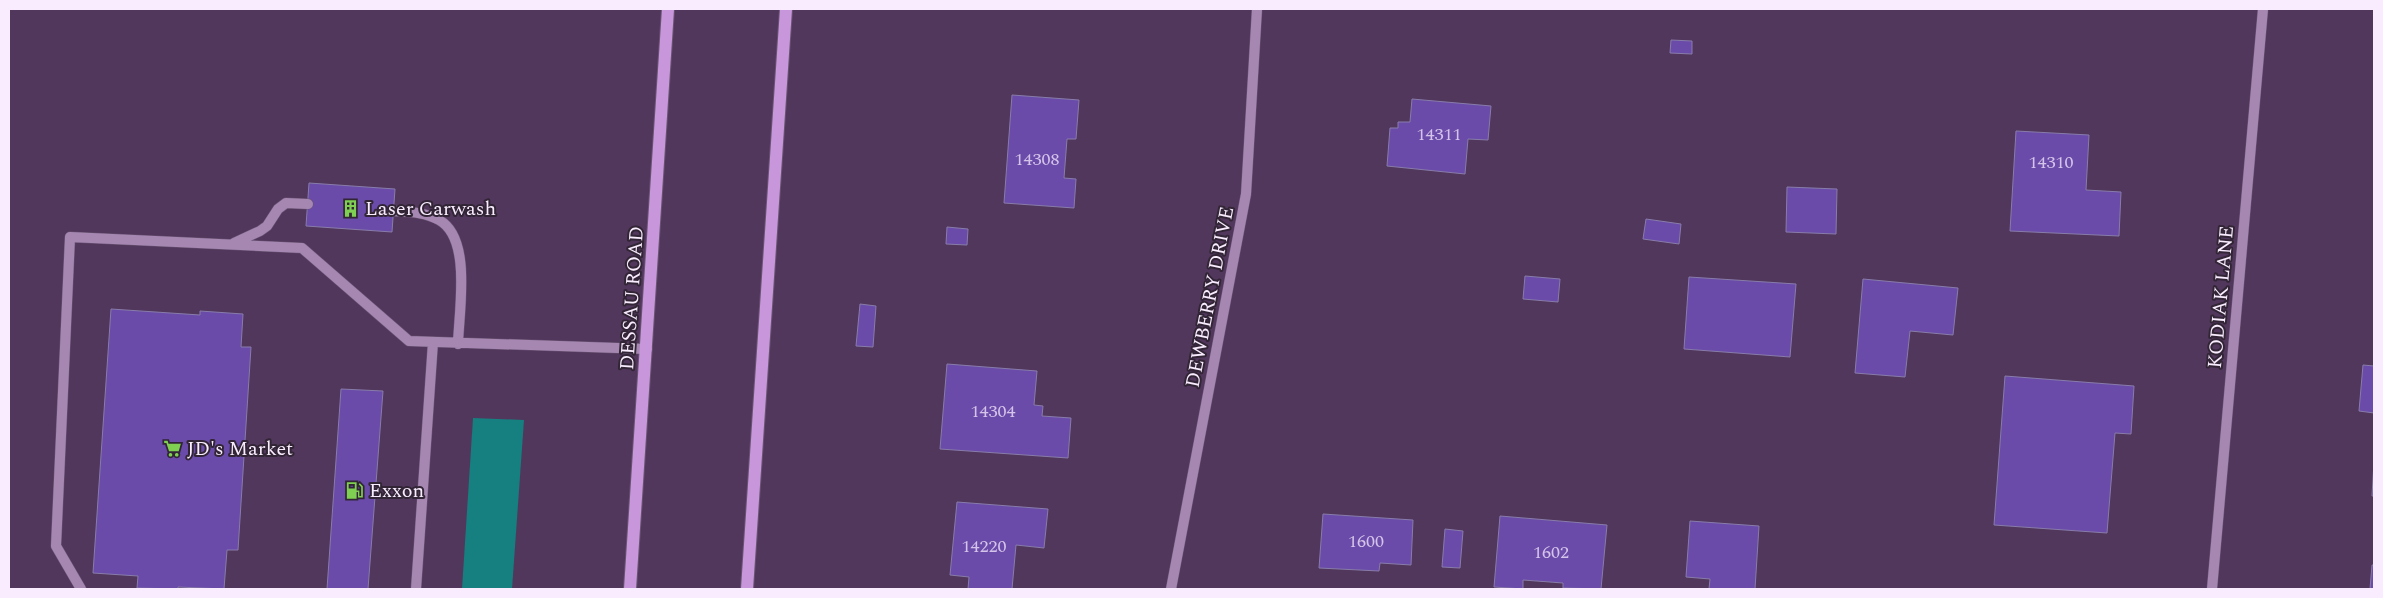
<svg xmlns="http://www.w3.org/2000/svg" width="2383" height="598" viewBox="0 0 2383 598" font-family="Spectral,serif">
  <rect width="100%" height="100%" fill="#52375c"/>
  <path fill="#167f80" d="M473 418 524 420 512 589H462Z"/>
  <path fill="#6a4ba9" stroke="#887caa" d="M1671 40 1692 41V54L1670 53Z
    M1012 95 1079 100 1076 139H1067L1064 178 1076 179 1074 208 1004 203Z
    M1412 99 1491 106 1488 140 1468 139 1465 174 1387 166 1390 128H1398V122H1410Z
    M2016 131 2089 135 2086 190 2121 192 2119 236 2010 231Z
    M309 183 395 189 392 232 306 226Z
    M1787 187 1837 189 1836 234 1786 232Z
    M1646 219 1681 224 1679 244 1643 239Z
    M947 227 968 229 967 245 946 244Z
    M1525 276 1560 279 1558 302 1523 299Z
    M1689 277 1796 284 1790 357 1684 349Z
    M1863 279 1958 288 1953 335 1910 331 1905 377 1855 373Z
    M860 304 876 306 873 347 856 346Z
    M111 309 200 315V311L243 314 241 347H251L238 550H227L224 589 178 587V589L137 588 138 576 93 573Z
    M947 364 1037 371 1034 405 1043 406 1042 416 1071 418 1068 458 940 449Z
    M2363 365 2374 366V413L2359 411Z
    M2005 376 2134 386 2131 434 2115 433 2107 533 1994 525Z
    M341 389 383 391 368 589H327Z
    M2374 462V496H2372Z
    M957 502 1048 509 1044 548 1016 545 1012 589H968L969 577 950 575Z
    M1323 514 1413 520 1411 565 1380 563 1379 571 1319 568Z
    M1500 516 1607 525 1601 589 1563 588V583L1523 580V589L1494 587Z
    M1690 521 1759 526 1755 589H1709L1710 579 1686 577Z
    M1445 529 1463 531 1460 568 1442 567Z
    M2372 565H2374V589H2370Z"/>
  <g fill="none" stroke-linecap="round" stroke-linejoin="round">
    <defs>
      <path id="service" d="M394 211C409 212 425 212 439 220 472 238 459 310 458 344
        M234 243 260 231 267 226 278 209 286 203 308 204
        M81 589 56 546 70 237 302 248 409 341 647 349
        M416 589 433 342"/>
      <path id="minor" d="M1171 589 1246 194 1257 9
        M2212 589 2263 9"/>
      <path id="primary" d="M630 589 668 9
        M747 589 786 9"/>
    </defs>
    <use href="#service" stroke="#695472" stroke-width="11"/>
    <use href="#minor" stroke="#695472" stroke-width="11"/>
    <use href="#primary" stroke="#695472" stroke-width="14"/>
    <use href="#service" stroke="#a587b2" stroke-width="10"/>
    <use href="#minor" stroke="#a587b2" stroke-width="10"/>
    <use href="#primary" stroke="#c796db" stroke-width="12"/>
  </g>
  <defs>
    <symbol id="building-bare" viewBox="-9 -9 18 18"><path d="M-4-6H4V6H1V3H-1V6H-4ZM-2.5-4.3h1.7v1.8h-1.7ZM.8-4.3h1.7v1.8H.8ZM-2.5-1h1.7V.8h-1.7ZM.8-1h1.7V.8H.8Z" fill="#7fd052" stroke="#312536" stroke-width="2.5" paint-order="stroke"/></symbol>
    <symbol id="supermarket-bare" viewBox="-9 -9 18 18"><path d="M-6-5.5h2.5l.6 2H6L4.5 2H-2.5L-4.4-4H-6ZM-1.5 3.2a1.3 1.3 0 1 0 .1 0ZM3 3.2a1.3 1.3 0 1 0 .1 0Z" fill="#7fd052" stroke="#312536" stroke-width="2.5" paint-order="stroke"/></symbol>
    <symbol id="fuel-bare" viewBox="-9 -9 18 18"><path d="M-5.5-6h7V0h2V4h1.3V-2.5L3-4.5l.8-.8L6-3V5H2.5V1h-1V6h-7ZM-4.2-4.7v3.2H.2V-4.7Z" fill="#7fd052" stroke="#312536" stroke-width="2.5" paint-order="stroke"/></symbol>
  </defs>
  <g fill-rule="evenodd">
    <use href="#building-bare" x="338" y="196" width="25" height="25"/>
    <use href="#supermarket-bare" x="160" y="436" width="25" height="25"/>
    <use href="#fuel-bare" x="342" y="478" width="25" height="25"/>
  </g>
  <g text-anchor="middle" stroke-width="4" stroke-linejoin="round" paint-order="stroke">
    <g font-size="18" fill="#d5c4e9">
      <text x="1439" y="140">14311</text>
      <text x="1037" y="165">14308</text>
      <text x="2051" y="168">14310</text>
      <text x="993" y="417">14304</text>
      <text x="1366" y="547">1600</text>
      <text x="984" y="552">14220</text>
      <text x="1551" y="558">1602</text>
    </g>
    <g font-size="20" fill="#f9ecfe" stroke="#312536" text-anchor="start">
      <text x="365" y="215">Laser Carwash</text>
      <text x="187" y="455">JD's Market</text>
      <text x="369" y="497">Exxon</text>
    </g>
    <g font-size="20" fill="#f9ecfe" stroke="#312536">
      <text transform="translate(1209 297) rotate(-79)" y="7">DEWBERRY DRIVE</text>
      <text transform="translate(2220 297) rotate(-85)" y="7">KODIAK LANE</text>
      <text transform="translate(631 298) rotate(-86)" y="7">DESSAU ROAD</text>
    </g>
  </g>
  <rect width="2383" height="598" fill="none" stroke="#f9ecfe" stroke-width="20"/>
</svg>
